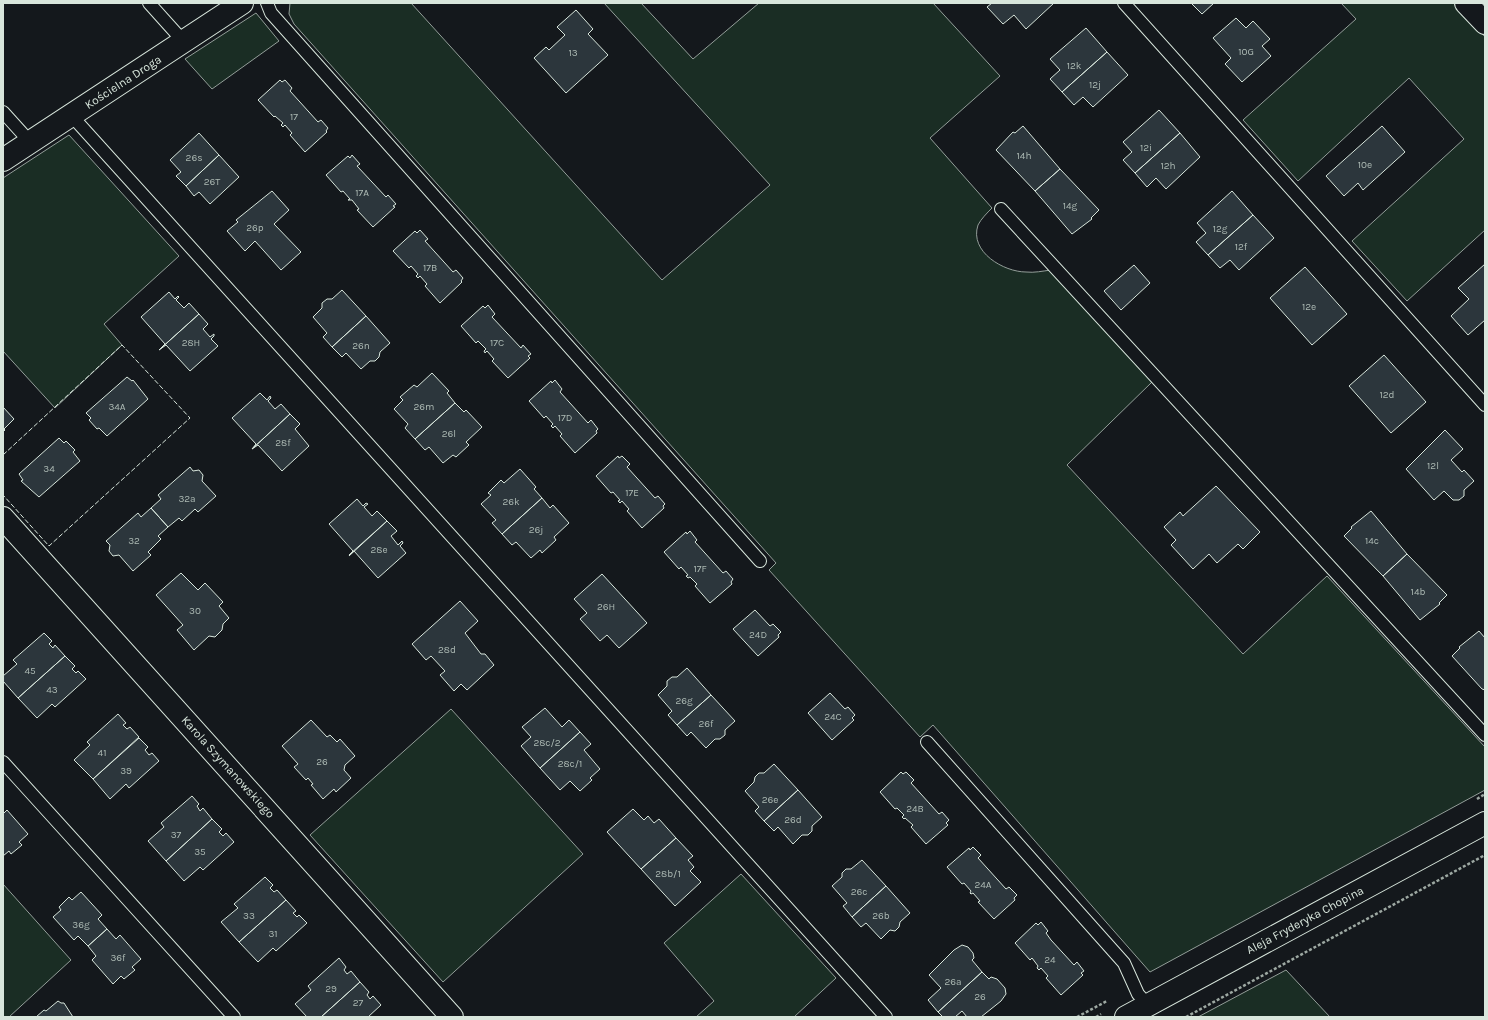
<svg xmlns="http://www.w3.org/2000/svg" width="1488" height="1020" viewBox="0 0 1488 1020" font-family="Karla,sans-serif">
  <rect width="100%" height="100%" fill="#14181c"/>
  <path fill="#1a2d24" stroke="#939e99" d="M290 3H411L662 280 770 185 604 3H641L693 59 759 3H933L1000 76 930 138 992 208C987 213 981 219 978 225 969 252 1004 272 1026 272 1034 273 1043 271 1051 270L1152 382 1067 465 1243 654 1327 576 1485 747V790L1150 972 933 725 920 737 769 570 776 563 294 24 289 14Z
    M1341 3H1455L1485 37V230L1407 301 1352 241 1464 139 1409 78 1298 181 1243 120 1356 19Z
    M256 13 279 41 212 89 185 59Z
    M69 135 179 256 104 324 122 345 55 408 3 351V178Z
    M451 709 583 854 443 982 310 835Z
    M741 874 836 978 794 1017H696L714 1001 664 943Z
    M3 884 71 960 9 1017H3Z
    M1286 970 1330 1017H1198Z"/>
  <path fill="#2c363c" stroke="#d8e6dc" d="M992 3H1054L1026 29 1014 15 1003 24 987 7Z
    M1191 3H1214L1202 14Z
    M576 10 593 29 588 34 608 55 566 93 534 58 546 47 549 50 565 35 557 27Z
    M1236 18 1246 28 1253 21 1270 39 1262 46 1271 56 1242 82 1225 64 1231 58 1213 38Z
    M1086 28 1107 52 1062 92 1050 79 1060 70 1050 59Z
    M1107 52 1128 75 1093 107 1083 97 1074 105 1062 92Z
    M280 80 282 82 285 80 292 88 290 91 318 122 321 120 328 128 326 131 327 132 305 152 290 135 292 133 285 125 283 127 281 125 283 123 275 116 274 117 258 100Z
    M1159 110 1180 133 1135 173 1123 160 1132 152 1123 142Z
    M1023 126 1060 169 1035 191 996 150 1013 132 1015 133Z
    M1382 126 1405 152 1363 190 1358 183 1344 196 1326 176Z
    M199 133 219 155 186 186 176 176 181 172 170 160Z
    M1180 133 1200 157 1166 189 1156 178 1147 187 1135 173Z
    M219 155 239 177 210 204 199 192 194 196 186 186Z
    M352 155 360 164 357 166 386 197 388 195 396 204 393 206 395 207 373 227 357 210 359 209 352 200H348L350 199 343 191 341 192 326 175 348 156 350 158Z
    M1060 169 1099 210 1091 218 1092 219 1072 234 1035 191Z
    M272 191 289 210 274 224 301 252 281 270 255 241 245 251 227 231 238 222 236 220Z
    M1232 191 1253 215 1208 255 1196 242 1206 233 1197 223Z
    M1253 215 1274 238 1239 270 1230 260 1220 268 1208 255Z
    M420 230 428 239 425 241 453 272 456 270 463 278 461 281 462 282 440 303 425 286 427 284 420 276 418 278 416 276 418 274 411 266 409 268 393 251 415 231 417 233Z
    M1485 264V320L1468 335 1451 316 1469 299 1458 288Z
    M1134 265 1150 283 1121 310 1104 291Z
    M1305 267 1347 314 1312 345 1270 298Z
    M342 290 366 316 332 347 323 337 327 333 313 317 322 308V303L327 299H332Z
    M169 292 175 299 178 296 179 297 176 300 184 308 189 303 199 314 159 350 165 344 141 317Z
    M488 305 495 314 492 317 521 348 523 345 531 354 528 356 530 358 508 378 492 361 494 359 487 351 485 353 484 351 486 349 478 341 476 343 461 326 483 306 485 308Z
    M199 314 208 324 203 329 210 337 214 334V336L211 339 218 346 190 371 166 345 159 350Z
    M366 316 390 343 380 352 379 357 375 361H370L361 369 346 353 342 357 332 347Z
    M1384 355 1426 402 1391 433 1349 386Z
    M432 373 449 391 447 393 455 403 415 439 405 428 408 424 394 409 403 400 400 397 414 385 417 387Z
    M127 377 132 381 133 380 148 399 107 436 99 428 97 429 89 420 91 418 86 413Z
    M555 380 562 389 560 392 588 423 591 420 598 429 596 431 597 433 575 453 560 436 562 434 555 426 553 428 551 426 553 424 546 416 544 418 529 401 551 381 552 383Z
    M260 393 267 400 270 396 271 398 268 401 275 409 281 404 290 414 252 449 256 444 232 418Z
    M455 403 464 412 466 410 482 427 466 442 469 445 456 457 453 455 443 463 429 447 425 450 415 439Z
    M3 407 14 419 4 429 5 430 3 432Z
    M290 414 300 424 295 429 309 446 282 471 258 445 252 449Z
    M1445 430 1463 449 1451 460 1462 472 1464 470 1474 481 1464 490V496L1459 500H1453L1444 491 1434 500 1406 469Z
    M59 438 64 443 66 441 75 450 73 452 80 461 39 497 21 481 23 480 19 474Z
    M618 456 619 458 622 456 630 464 627 467 655 498 658 496 665 504 663 506 664 508 642 528 627 511 629 509 622 501 620 503 618 501 620 500 613 492 611 493 596 476Z
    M190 467 193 471 199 470 203 475 202 481 216 496 198 512 195 509 182 521 179 518 168 527 151 508 161 499 158 495Z
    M520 469 536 487 534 489 542 498 502 534 492 523 496 520 481 504 491 495 488 493 501 480 504 483Z
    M1216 486 1260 532 1243 549 1238 544 1217 563 1209 554 1193 569 1171 545 1176 540 1164 527 1180 512 1183 516Z
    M542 498 550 508 553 505 569 523 554 537 556 540 542 553 540 550 531 558 516 542 512 545 502 534Z
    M357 499 363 506 366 503 368 504 364 507 372 516 377 511 387 521 349 556 353 551 329 524Z
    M151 508 168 527 158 536 161 539 148 552 151 555 133 571 119 555 113 556 109 551 110 545 106 541 138 513 141 517Z
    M1371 511 1407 554 1383 576 1344 536 1352 528 1351 527Z
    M387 521 397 531 391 536 398 545 402 541 403 543 400 546 406 553 378 578 354 551 349 555Z
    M690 531 697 540 695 542 723 573 726 571 733 579 731 582 732 584 710 603 695 586 697 584 690 577 688 578 686 576 688 575 681 567 679 569 664 552 686 532 687 534Z
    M1407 554 1447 595 1439 603 1440 604 1420 620 1383 576Z
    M181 573 198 590 205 583 223 602 219 606 229 618 223 624 222 630 215 637 209 636 194 650 177 630 183 625 156 595Z
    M602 574 647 623 619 648 607 635 600 641 580 619 587 613 574 599Z
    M460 601 478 621 465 633 481 654H485L494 665 467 690 461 684 454 691 440 675 445 671 431 656 426 660 412 644Z
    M755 610 770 626 773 624 781 632 778 635 779 637 758 656 733 629Z
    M1479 631 1485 638V690L1482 689 1452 656 1460 648 1459 647Z
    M44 633 52 641 49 644 53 648 55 645 65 656 18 698 3 681V676L17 664 13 660Z
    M65 656 75 666 72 669 76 673 78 671 86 679 55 707 52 704 37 718 18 698Z
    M687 668 711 695 677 725 668 715 672 711 658 695 667 686V681L672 677H677Z
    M830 693 845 709 848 707 855 715 852 718 854 720 832 740 808 713Z
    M711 695 735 721 725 730V735L720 739H715L706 748 691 732 687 736 677 725Z
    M545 708 562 727 569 720 580 732 540 768 521 746 531 737 522 727Z
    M118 714 126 723 123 725 127 729 130 727 139 737 93 779 74 760 90 745 87 742Z
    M311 720 327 737 330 735 337 742 340 739 355 756 345 765 344 770 351 778 336 792 334 789 323 799 311 785 313 784 308 778 306 780 294 767 298 764 282 746Z
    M580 732 591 744 584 750 600 769 590 778 592 780 580 791 570 781 560 790 540 768Z
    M139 738 148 747 145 750 149 755 152 753 159 761 129 788 126 784 110 799 93 779Z
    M774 764 798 790 764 821 755 811 759 807 745 791 754 782 755 777 759 773H764Z
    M901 772 903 774 906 772 914 780 911 783 939 814 942 812 949 820 946 823 948 825 926 844 911 827 913 825 905 818 904 819 902 817 904 815 897 808 895 809 880 792Z
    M798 790 822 817 812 826V831L808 835H802L793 844 778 827 774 831 764 821Z
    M192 796 199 804 197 806 200 811 203 808 212 819 166 861 148 841 164 827 161 823Z
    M633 809 644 820 648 816 654 823 659 819 676 838 641 869 607 832Z
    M7 810 28 834 19 842 22 845 11 854 9 851 3 856V814Z
    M212 819 222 829 219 832 223 836 226 833 234 842 203 870 200 867 184 881 166 861Z
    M676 838 693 856 688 860 694 867 690 871 701 882 675 906 641 869Z
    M973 847 981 855 978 858 1006 889 1009 887 1017 895 1014 898 1015 900 994 919 978 902 980 901 973 893 971 894 970 893 971 891 964 883 962 884 947 867 969 848 970 850Z
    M862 860 886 886 852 917 843 906 847 903 832 886 842 877V873L846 869H851Z
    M265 877 273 885 270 888 274 892 277 890 286 900 239 942 221 922 238 908 234 904Z
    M886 886 910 913 900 922 899 927 895 931 890 930 881 939 866 923 861 927 852 917Z
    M81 892 102 915 98 919 107 929 88 946 78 936 74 940 53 917 61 910 59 907 69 897 72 900Z
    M286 900 296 911 293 913 297 917 299 915 307 923 276 951 273 948 258 962 239 942Z
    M1041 922 1048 931 1046 933 1051 940 1074 965 1077 962 1084 971 1081 973 1083 975 1061 995 1046 978 1048 976 1041 968 1039 970 1037 968 1038 966 1032 958 1030 960 1015 943 1036 923 1038 925Z
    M107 929 116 939 120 935 141 959 132 967 135 970 124 979 121 976 113 984 92 960 96 956 88 946Z
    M962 945 968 947 973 953 974 958 972 960 982 972 938 1012 928 1000 941 988 929 975 954 950Z
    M339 958 346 967 344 970 347 974 351 971 360 982 321 1017H307L295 1004 311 990 308 986Z
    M982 972 989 979 991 977 997 979 1005 988 1006 994 1001 1001 981 1017H967L962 1011 955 1017H943L938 1012Z
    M360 982 369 992 367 995 370 999 373 996 381 1005 368 1017H321Z
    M58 1001 61 1003H64L73 1017H36L44 1010 46 1011Z"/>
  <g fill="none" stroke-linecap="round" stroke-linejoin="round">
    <defs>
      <path id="service" d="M149 3 184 42
        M267 3 271 13 760 561
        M1124 3 1485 405
        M3 112 31 143
        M71 115 886 1017
        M1001 209 1485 735
        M927 742 1124 963 1138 994 1148 1005
        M3 762 234 1017"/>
      <path id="minor" d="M1466 3 1485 23
        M3 160 242 3
        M3 518 452 1017
        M1126 1017 1485 823"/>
    </defs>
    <use href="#service" stroke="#d8e6dc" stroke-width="14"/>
    <use href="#minor" stroke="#d8e6dc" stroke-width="24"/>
    <path stroke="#9da8a2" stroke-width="2.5" stroke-dasharray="3 2" stroke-linecap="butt" d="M1477 799 1485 794
      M1077 1017 1107 1001
      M1096 1017 1101 1014
      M1186 1017 1485 855"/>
    <use href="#service" stroke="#14181c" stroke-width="12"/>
    <use href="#minor" stroke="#14181c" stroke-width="22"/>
    <path stroke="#d8e6dc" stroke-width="1" stroke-dasharray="5 2" stroke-linecap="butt" d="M3 455 122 345 190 418 49 546 3 495"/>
  </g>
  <g text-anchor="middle" stroke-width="3" stroke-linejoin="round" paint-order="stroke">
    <g font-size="10" fill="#adbab4">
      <text x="1246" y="55">10G</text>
      <text x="573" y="56">13</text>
      <text x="1074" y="69">12k</text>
      <text x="1095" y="88">12j</text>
      <text x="294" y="120">17</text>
      <text x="1146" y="151">12i</text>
      <text x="1024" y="159">14h</text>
      <text x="194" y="161">26s</text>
      <text x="1365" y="168">10e</text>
      <text x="1168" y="169">12h</text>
      <text x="212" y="185">26T</text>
      <text x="362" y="196">17A</text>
      <text x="1070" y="209">14g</text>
      <text x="255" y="231">26p</text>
      <text x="1220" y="232">12g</text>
      <text x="1241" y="250">12f</text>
      <text x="430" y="271">17B</text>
      <text x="1309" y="310">12e</text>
      <text x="191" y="346">28H</text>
      <text x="497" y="346">17C</text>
      <text x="361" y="349">26n</text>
      <text x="1387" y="398">12d</text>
      <text x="117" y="410">34A</text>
      <text x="424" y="410">26m</text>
      <text x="565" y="421">17D</text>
      <text x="449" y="437">26l</text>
      <text x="283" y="446">28f</text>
      <text x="1433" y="469">12l</text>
      <text x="49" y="472">34</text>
      <text x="632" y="496">17E</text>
      <text x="187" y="502">32a</text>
      <text x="511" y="505">26k</text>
      <text x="536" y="533">26j</text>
      <text x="134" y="544">32</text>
      <text x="1372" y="544">14c</text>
      <text x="379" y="553">28e</text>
      <text x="700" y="572">17F</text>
      <text x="1418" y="595">14b</text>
      <text x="606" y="610">26H</text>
      <text x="195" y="614">30</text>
      <text x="758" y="638">24D</text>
      <text x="447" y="653">28d</text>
      <text x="30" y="674">45</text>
      <text x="52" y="693">43</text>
      <text x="684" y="704">26g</text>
      <text x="833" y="720">24C</text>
      <text x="706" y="727">26f</text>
      <text x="547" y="746">28c/2</text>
      <text x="102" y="756">41</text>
      <text x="322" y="765">26</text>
      <text x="570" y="767">28c/1</text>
      <text x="126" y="774">39</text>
      <text x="770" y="803">26e</text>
      <text x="915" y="812">24B</text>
      <text x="793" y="823">26d</text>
      <text x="176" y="838">37</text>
      <text x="200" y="855">35</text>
      <text x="668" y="877">28b/1</text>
      <text x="983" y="888">24A</text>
      <text x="859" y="895">26c</text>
      <text x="249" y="919">33</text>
      <text x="881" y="919">26b</text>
      <text x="81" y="928">36g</text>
      <text x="273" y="937">31</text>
      <text x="118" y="961">36f</text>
      <text x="1050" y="963">24</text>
      <text x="953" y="985">26a</text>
      <text x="331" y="992">29</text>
      <text x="980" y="1000">26</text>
      <text x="358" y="1006">27</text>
    </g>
    <g font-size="12" fill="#d8e6dc" stroke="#14181c">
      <text transform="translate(123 82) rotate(-33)" y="4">Kościelna Droga</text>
      <text transform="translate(228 767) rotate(48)" y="4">Karola Szymanowskiego</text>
      <text transform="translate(1305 920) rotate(-28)" y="4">Aleja Fryderyka Chopina</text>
    </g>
  </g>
  <rect width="1488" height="1020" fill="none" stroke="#d8e6dc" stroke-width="8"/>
</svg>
